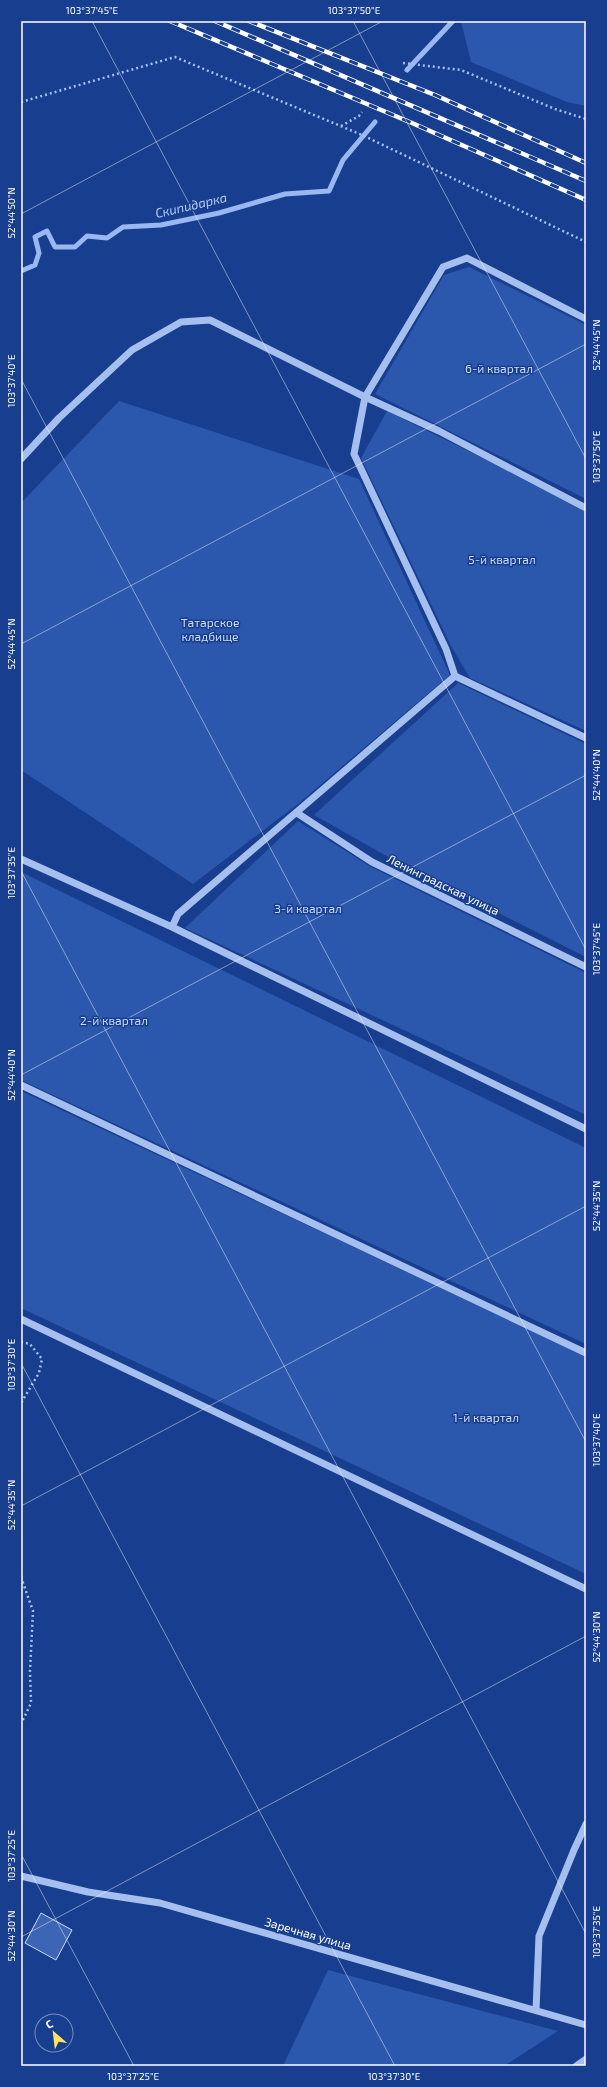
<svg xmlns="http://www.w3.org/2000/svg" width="607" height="2087" viewBox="0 0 607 2087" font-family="'Exo 2',sans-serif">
  <rect width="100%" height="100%" fill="#183f8f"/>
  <path fill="#2b57ad" d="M461 21H586V106L567 102 471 62Z
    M469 267 586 325V499L375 394 444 275Z
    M119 401 359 479 450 675 299 803 193 884 21 770V503Z
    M387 411 586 509V731L470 678 451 646 361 458Z
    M458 683 586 744V957L399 863 314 815Z
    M298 821 371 867 586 973V1115L185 928Z
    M21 872 586 1148V1344L21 1080Z
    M21 1091 586 1356V1574L21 1308Z
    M328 1970 558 2031 504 2066H283Z"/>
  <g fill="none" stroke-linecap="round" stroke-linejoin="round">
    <path stroke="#98b8f1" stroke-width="5" d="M407 70 453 21
      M21 271 35 265 39 253 35 237 47 231 55 247H75L87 236 107 238 123 227 161 225 219 213 285 194 329 191 343 160 375 122"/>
  </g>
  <path fill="#3d65b5" stroke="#ccdcfb" d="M41 1913 72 1930 56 1960 25 1943Z"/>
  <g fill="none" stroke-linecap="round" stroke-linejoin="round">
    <path stroke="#a5bfef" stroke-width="2.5" stroke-dasharray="2 3" stroke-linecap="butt" d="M403 63 461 70 555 109 586 119
      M21 102 175 57 362 135 586 242
      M341 126 359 116 362 112
      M21 1342 30 1344 42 1359 39 1373 21 1403
      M21 1577 33 1611 30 1671 31 1703 21 1724"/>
    <path stroke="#a5bfef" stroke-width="7" d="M586 319 467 258 443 267 365 397 439 431 586 508
      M21 459 59 418 132 350 181 322 210 320 365 397 354 454 446 649 455 676 178 914 172 927
      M455 676 586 738
      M297 813 372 862 586 967
      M21 859 172 927 586 1129
      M21 1085C209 1176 398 1262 586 1353
      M21 1319 586 1589
      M21 1876 88 1892 160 1903 586 2025
      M536 2010 539 1936 574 1850 586 1824
      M576 2066 586 2059"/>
    <defs>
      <path id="rail" d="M170 21 412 123 586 200
        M215 21 586 181
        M249 21 435 95 586 163"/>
    </defs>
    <use href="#rail" stroke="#fff" stroke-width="4.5"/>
    <use href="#rail" stroke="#183f8f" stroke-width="3" stroke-dasharray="9" stroke-linecap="butt"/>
  </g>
  <path fill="none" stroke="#fff" stroke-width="1" stroke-opacity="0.45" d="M92 21 586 950M353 21 586 459M21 214 383 21M21 379 586 1442M21 644 586 344M21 871 586 1934M21 1075 586 775M21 1363 395 2066M21 1506 586 1206M21 1854 134 2066M21 1937 586 1636"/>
  <g text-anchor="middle" stroke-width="3" stroke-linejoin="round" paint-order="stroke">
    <g font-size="12" fill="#ccdcfb" stroke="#183f8f">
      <text x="499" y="373">6-й квартал</text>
      <text x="502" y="564">5-й квартал</text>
      <text x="210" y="627">Татарское<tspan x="210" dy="14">кладбище</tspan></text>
      <text x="308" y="913">3-й квартал</text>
      <text x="114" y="1025">2-й квартал</text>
      <text x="486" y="1422">1-й квартал</text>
    </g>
    <g font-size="12" fill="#fff" stroke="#183f8f">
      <text transform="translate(443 885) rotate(26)" y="4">Ленинградская улица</text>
      <text transform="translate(308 1934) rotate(16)" y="4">Заречная улица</text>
    </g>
    <g font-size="13" font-style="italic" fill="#b1c9f6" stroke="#183f8f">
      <text transform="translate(191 205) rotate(-13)" y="5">Скипидарка</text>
    </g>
  </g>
  <rect width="607" height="2087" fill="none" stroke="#183f8f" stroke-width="44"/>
  <g transform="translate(54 2033) rotate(332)"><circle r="19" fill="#183f8f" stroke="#748cbc"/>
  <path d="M0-3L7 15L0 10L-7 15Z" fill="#ffe363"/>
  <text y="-6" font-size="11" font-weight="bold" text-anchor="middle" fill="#ffffff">С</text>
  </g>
  <rect x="22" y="22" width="563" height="2043" fill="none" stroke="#fff" stroke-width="1.5"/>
  <g font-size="10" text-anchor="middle" fill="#fff">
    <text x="92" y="14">103°37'45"E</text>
    <text x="354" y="14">103°37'50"E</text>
    <text transform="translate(11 213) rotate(-90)" y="4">52°44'50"N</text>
    <text transform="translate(596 345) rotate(-90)" y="4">52°44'45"N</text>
    <text transform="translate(11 381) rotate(-90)" y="4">103°37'40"E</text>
    <text transform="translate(596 457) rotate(-90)" y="4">103°37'50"E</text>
    <text transform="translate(11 644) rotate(-90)" y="4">52°44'45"N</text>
    <text transform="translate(596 775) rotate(-90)" y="4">52°44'40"N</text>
    <text transform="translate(11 873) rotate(-90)" y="4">103°37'35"E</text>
    <text transform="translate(596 949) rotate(-90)" y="4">103°37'45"E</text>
    <text transform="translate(11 1075) rotate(-90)" y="4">52°44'40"N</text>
    <text transform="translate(596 1206) rotate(-90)" y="4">52°44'35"N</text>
    <text transform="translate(11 1365) rotate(-90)" y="4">103°37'30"E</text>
    <text transform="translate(596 1440) rotate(-90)" y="4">103°37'40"E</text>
    <text transform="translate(11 1505) rotate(-90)" y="4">52°44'35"N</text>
    <text transform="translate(596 1637) rotate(-90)" y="4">52°44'30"N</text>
    <text transform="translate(11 1856) rotate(-90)" y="4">103°37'25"E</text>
    <text transform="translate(596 1932) rotate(-90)" y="4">103°37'35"E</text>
    <text transform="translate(11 1936) rotate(-90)" y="4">52°44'30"N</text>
    <text x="133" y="2080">103°37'25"E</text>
    <text x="394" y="2080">103°37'30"E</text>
  </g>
</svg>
